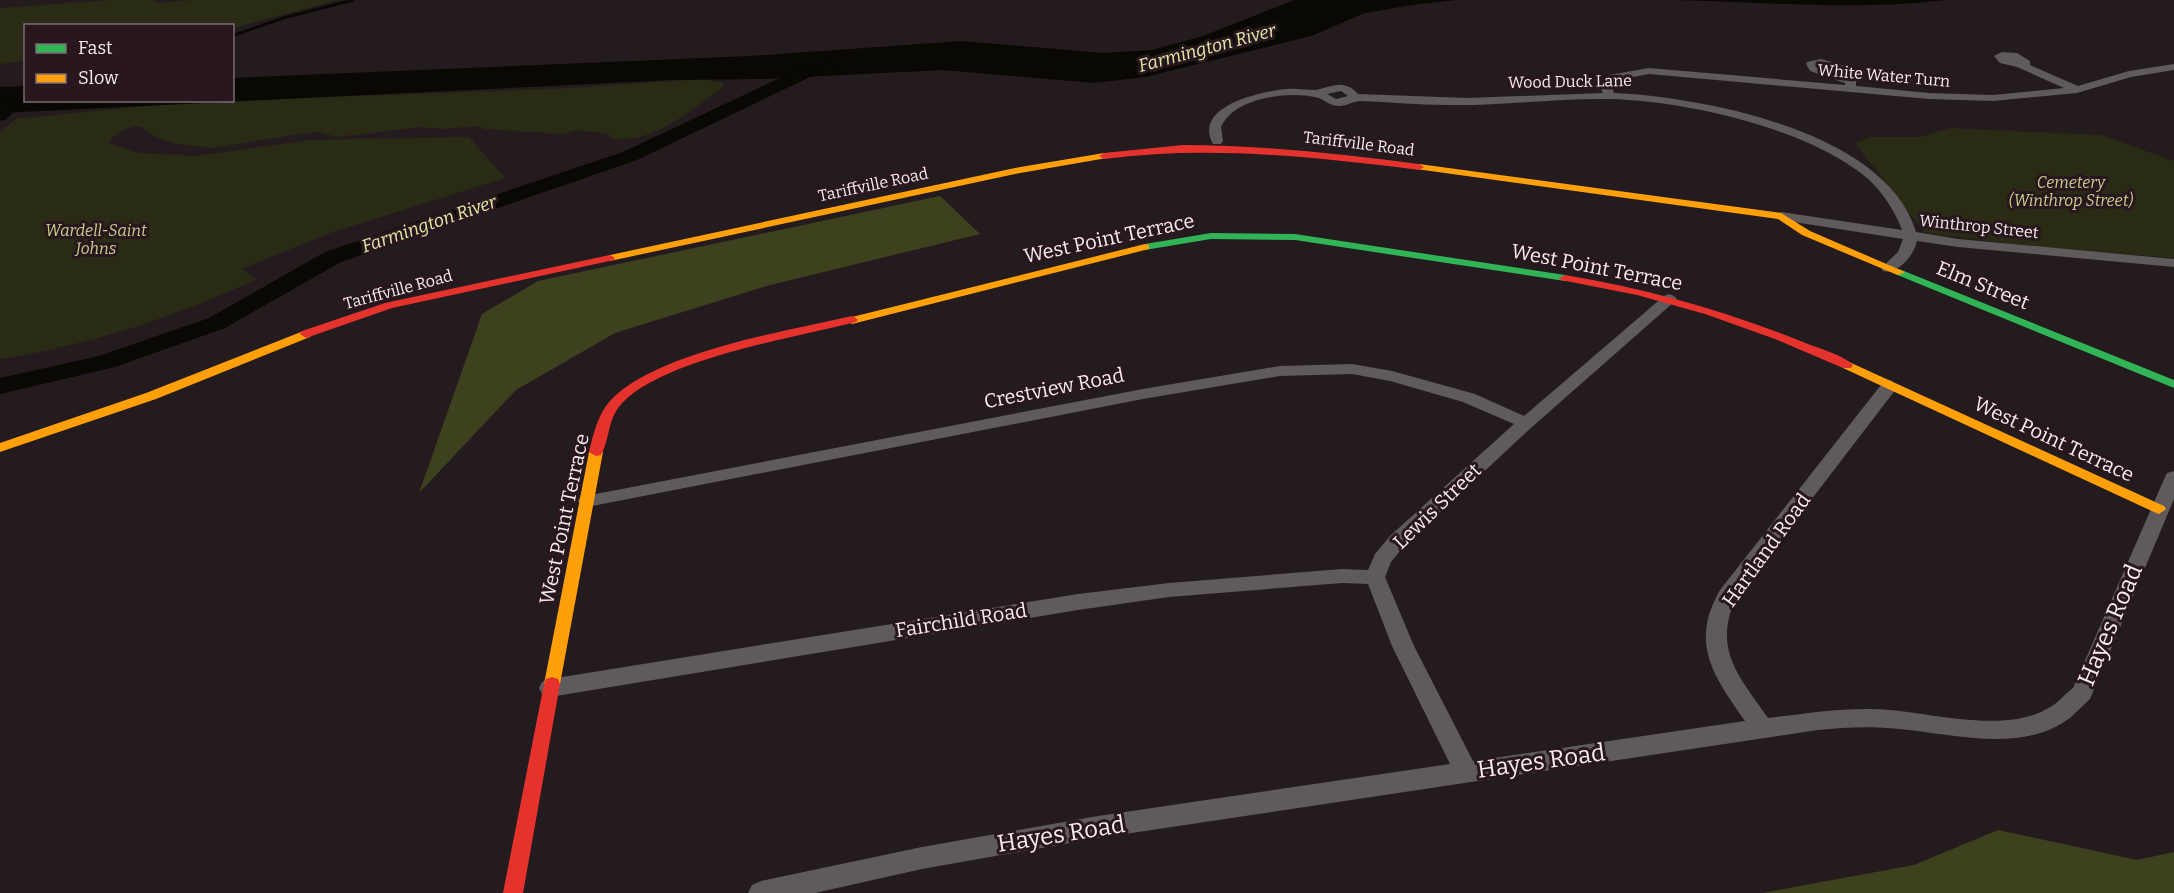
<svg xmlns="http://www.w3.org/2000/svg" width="2174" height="893" viewBox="0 0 2174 893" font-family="Bitter,serif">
  <rect width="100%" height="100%" fill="#241b1f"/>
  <path fill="#292b15" d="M113 0H151L160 3 192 0H337L233 28 232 26H26L25 61 0 64V8Z
    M705 79 725 84 718 91C686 113 652 145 611 138L608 134 576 130 563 134 484 129 479 126 441 129 422 127 336 137 320 132 300 134 212 148 177 144 154 136 140 126C126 128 116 131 109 143L137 153 196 156 311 140 469 137 505 178 333 232 241 269 257 279C175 317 90 345 0 359V132L16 119 184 102 553 89Z
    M1950 128 2101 135 2174 161V258L2057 249 1925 233 1855 143 1871 137H1920Z"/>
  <path fill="#3e411e" d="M940 196 980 234 770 285 615 333 516 390 419 493 482 314 538 281Z
    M1998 830 2137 860 2174 852V893H1762L1914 865Z"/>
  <path fill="#090803" d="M1294 0H1456L1412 5 1365 13 1311 36 1145 77 1094 83 943 70 763 79 671 80 0 113V87L25 86 26 100H232L233 78 750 56 962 41 1104 53 1152 50 1203 36Z
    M1674 0H1946C1856 11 1765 2 1674 0Z"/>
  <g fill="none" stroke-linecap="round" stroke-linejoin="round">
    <path stroke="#090803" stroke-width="3" d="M232 36 283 18 353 0"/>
    <path fill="#090803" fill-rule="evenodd" d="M830 63 838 68 836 72 810 77 637 160 341 262 225 328 115 367 0 394V378L99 356 209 318 325 252 623 152 799 69Z
      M15 96 21 97 24 101 6 120 0 121V106L9 97Z"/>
    <path fill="#5f5a5c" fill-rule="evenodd" d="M2002 52 2017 53 2030 61V65L2078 86 2129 71 2174 64V70L2131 77 2077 93 1993 101 1929 99 1649 74 1617 80 1611 85 1614 93C1704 97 1887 132 1916 232L1958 239 2174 259V267L1958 247 1917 241C1914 255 1898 275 1883 271L1881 268 1898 252 1903 239 1781 220 1774 216 1781 212 1902 230C1895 211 1882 191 1867 178 1808 128 1686 101 1610 99 1556 98 1502 106 1447 105 1418 105 1390 102 1361 101 1354 101 1347 106 1339 106 1329 106 1323 98 1315 97 1286 91 1234 98 1221 127L1223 141 1221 144H1213C1192 106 1262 91 1287 89 1296 88 1305 90 1315 90 1324 89 1333 84 1343 85 1349 86 1354 89 1358 94L1468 98 1603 93 1599 85 1609 75 1649 68 1845 85V83L1810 71 1806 64 1807 62 1821 59 1859 70 1863 75 1856 82V86L1929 93 1993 95 2064 88 2017 67 2000 63 1994 56ZM1821 65 1851 74 1848 77 1818 66ZM1341 91 1348 96 1336 99 1327 94Z
      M1669 294 1674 296 1677 299 1674 302 1532 427 1404 546 1391 562 1385 577 1414 646 1473 761 1745 721C1714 676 1689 644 1720 590L1884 381 1890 380 1898 385 1896 389 1736 598C1712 650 1740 677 1768 718 1803 714 1838 708 1873 709 1926 710 2005 737 2052 706 2060 701 2066 693 2073 688L2165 477 2167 473 2174 471V499L2090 699C2083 705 2077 712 2070 718 2021 754 1954 734 1900 729 1872 726 1845 727 1818 730L1098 838 922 869 815 893H748L752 885 761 881 922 847 1098 816 1450 764 1392 646 1368 584 1342 583 1169 597 1078 610 550 697 542 694 539 688 542 682 550 679 1078 594 1169 583 1342 569 1368 570 1375 554 1390 536 1514 424 1463 402 1390 381 1352 374 1280 376 1143 399 587 507 580 505 578 501 580 497 1143 389 1280 366 1352 364 1392 371 1475 394 1524 416 1664 296Z"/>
    <path fill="#30b455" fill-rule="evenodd" d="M1211 233 1295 234 1565 275 1571 278 1565 281 1295 240 1211 239 1145 250 1140 247 1145 244Z
      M1899 269 2174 380V388L1895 274 1893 272Z"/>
    <path fill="#ff9f0a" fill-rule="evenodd" d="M1104 153 1109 156 1107 158 1015 174 610 261 605 258 610 255 1015 168Z
      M1419 164 1781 213 1810 231 1905 272 1899 275 1895 274 1802 235 1778 219 1416 169V165Z
      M1145 244 1149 245V249L852 324 846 320 848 318Z
      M306 330 310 331 312 334 310 337 156 399 0 452V443L146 393Z
      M1847 361 2164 506 2166 509 2159 514 2154 512 1843 368 1841 365Z
      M596 448 603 452 560 684 558 689 552 691 546 689 544 684 589 452Z"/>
    <path fill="#e5322d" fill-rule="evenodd" d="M1183 145C1262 145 1340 154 1419 164L1424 167 1419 170C1313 157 1210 145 1104 159L1099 156 1104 153Z
      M610 255 615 258 614 260 392 308 306 338 300 334 302 331 385 303Z
      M1565 275C1649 289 1729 312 1808 344 1821 349 1843 355 1853 365L1851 368H1843L1775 339 1705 314 1637 295 1561 280 1559 278Z
      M852 316 856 318 858 320 856 322C798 337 654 360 618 408 608 422 609 441 601 455L596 456 589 452C593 435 598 414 610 401 656 352 787 331 852 316Z
      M552 677 558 679 560 684 523 893H503L544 684 546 679Z"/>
  </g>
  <g text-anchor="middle" stroke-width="6" stroke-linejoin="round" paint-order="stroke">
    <g font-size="16" fill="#f8ebf0" stroke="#28171e">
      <text transform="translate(1884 75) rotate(5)" y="6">White Water Turn</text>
      <text transform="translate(1570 81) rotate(-1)" y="6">Wood Duck Lane</text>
      <text transform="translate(1359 143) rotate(7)" y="6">Tariffville Road</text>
      <text transform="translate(873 184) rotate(-12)" y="6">Tariffville Road</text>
      <text transform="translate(1979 226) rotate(6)" y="6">Winthrop Street</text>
      <text transform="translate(398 289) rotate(-15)" y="6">Tariffville Road</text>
    </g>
    <g font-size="16" font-style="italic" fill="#c6d08b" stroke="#28171e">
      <text x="2071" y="188">Cemetery<tspan x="2071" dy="18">(Winthrop Street)</tspan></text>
      <text x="96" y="236">Wardell-Saint<tspan x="96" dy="18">Johns</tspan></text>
    </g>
    <g font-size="18" font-style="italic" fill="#e2eca6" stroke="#28171e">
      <text transform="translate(1207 48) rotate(-15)" y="6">Farmington River</text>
      <text transform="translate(429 224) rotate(-19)" y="6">Farmington River</text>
    </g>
    <g font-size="20" fill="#f8ebf0" stroke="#28171e">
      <text transform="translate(1109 238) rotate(-12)" y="7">West Point Terrace</text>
      <text transform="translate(1597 267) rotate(11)" y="7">West Point Terrace</text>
      <text transform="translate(1983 285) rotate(22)" y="7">Elm Street</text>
      <text transform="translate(1054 388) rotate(-11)" y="7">Crestview Road</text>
      <text transform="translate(2054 439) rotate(25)" y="7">West Point Terrace</text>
      <text transform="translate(1437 506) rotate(-44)" y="7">Lewis Street</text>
      <text transform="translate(564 519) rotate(-78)" y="7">West Point Terrace</text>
      <text transform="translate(1766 550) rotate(-54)" y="7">Hartland Road</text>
      <text transform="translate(961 620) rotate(-9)" y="7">Fairchild Road</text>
    </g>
    <g font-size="24" fill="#f8ebf0" stroke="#28171e">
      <text transform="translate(2110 625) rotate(-67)" y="8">Hayes Road</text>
      <text transform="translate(1541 761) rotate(-8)" y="8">Hayes Road</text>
      <text transform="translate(1061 834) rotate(-9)" y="8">Hayes Road</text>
    </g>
  </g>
  <rect x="24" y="24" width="210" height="78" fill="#28171e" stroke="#7b6c72" stroke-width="1.5"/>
  <rect x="36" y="44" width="30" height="9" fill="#30b455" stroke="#7b6c72" stroke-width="1.5"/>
  <text x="78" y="54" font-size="18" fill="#f8ebf0">Fast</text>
  <rect x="36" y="74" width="30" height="9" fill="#ff9f0a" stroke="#7b6c72" stroke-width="1.5"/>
  <text x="78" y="84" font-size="18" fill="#f8ebf0">Slow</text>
</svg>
